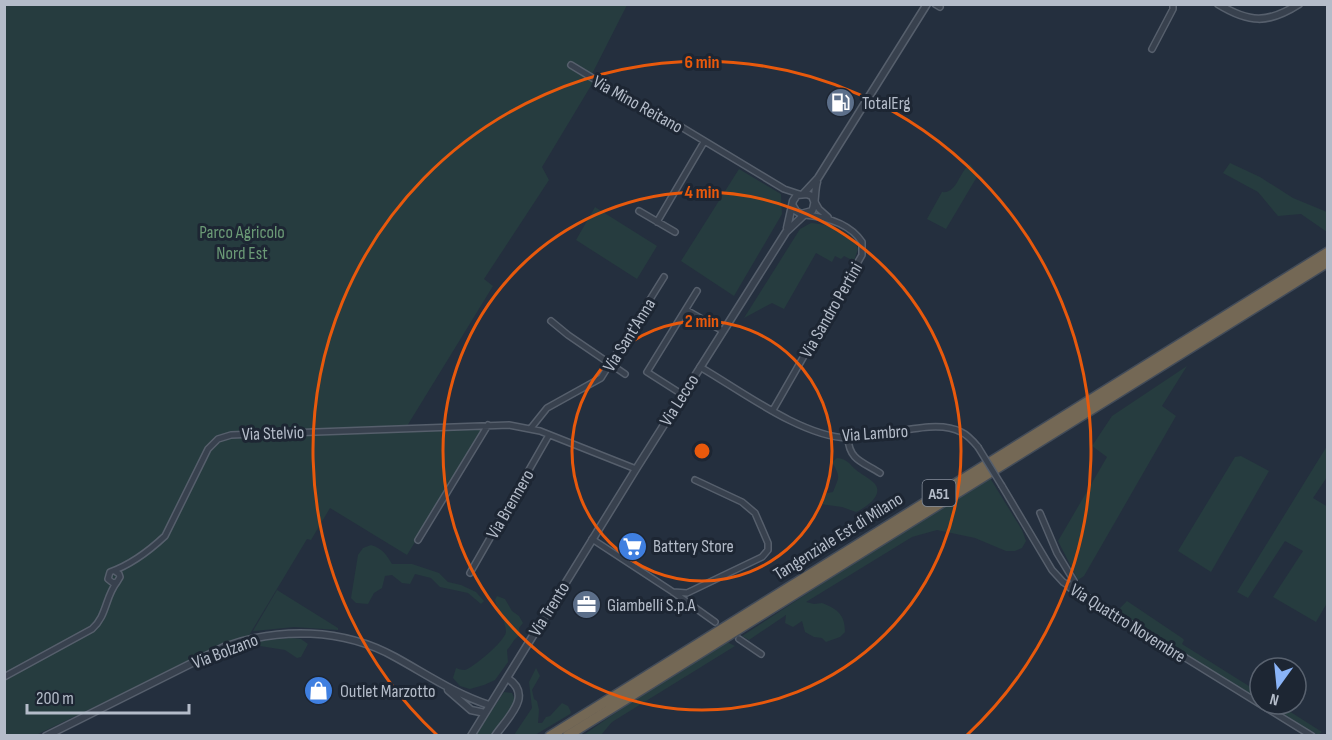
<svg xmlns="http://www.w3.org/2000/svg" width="1332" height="740" viewBox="0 0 1332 740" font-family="'Sofia Sans Condensed',sans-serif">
  <rect width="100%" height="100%" fill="#242f3e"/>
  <path fill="#263c3f" d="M4 5H627L591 76 595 79 542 167 549 180 484 279 493 286 404 431 481 429 483 433 407 555 330 508 311 540 307 539 248 637 192 660 34 736 4 735Z
    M1230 163 1260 177 1293 198 1327 212V232L1301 214 1278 216 1258 192 1223 173Z
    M970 164 978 175 946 229 927 219 942 192C957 194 959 172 970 164Z
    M739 169 781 194 782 214 734 296 681 261Z
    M595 207 657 246 637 279 576 240Z
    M811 223C827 224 854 231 858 249L854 261 844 256 841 259 835 256 832 262 816 253 784 309 772 303 744 318 800 229Z
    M1187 366 1162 406 1176 416 1084 576 1078 580 1058 541 1107 457 1092 446 1112 416Z
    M1327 446V477L1313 498 1328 507 1327 603 1316 622 1273 597 1303 551 1285 541 1248 598 1237 592Z
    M1241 456 1269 471 1211 572 1178 551 1235 457Z
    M837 458C848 459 849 464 856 470 862 475 871 479 875 484 884 496 865 508 856 512L842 507 820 504 819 502 823 494 833 492C839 476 841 478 832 462Z
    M990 478 1022 530 1026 541 1022 548 1015 551H1006L975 538 937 530 912 537 806 602 814 604 822 603C837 609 845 614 845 632L840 637 826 642 822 638 814 637 805 632 802 621 793 627 785 623 786 615 749 640 742 636 889 540Z
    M371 545C383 549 386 554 392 564H412L439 573 448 582 461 585 476 592 484 601 481 604 468 593 440 587 431 578 415 574 410 584 402 583 392 575 385 576 382 588 374 593 368 604 356 603 351 598 358 555 363 548Z
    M277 590 338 628V630L294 627 253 631Z
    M497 596 505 599 512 611 519 616 523 623 519 628 520 635C513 639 512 645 507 650L508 662 495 680 484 685 470 689 460 686 453 678 456 668C458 669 462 670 465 670 474 667 505 641 506 632 506 621 497 610 495 600Z
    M1127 601 1182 638 1184 640 1182 644 1260 693V700L1117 611Z
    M291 638 301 639 308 644 301 657 297 658 285 650 248 644 257 641Z
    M727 642 735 646 612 722 601 735 582 736 647 691Z
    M536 668 540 676 532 690 534 699 537 701 539 710 538 723H542L546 717 550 716 562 703 568 706 571 712 570 714 535 735H514L532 708 529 682Z
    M504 692 512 693 515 700 514 703 492 735 475 736Z
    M1267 704H1278L1322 732 1318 735Z"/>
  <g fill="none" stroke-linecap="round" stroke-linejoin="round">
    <defs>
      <path id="minor" d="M935 4 940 7
        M1152 49 1173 9V4
        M571 65 647 111 668 119 784 189 799 194
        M815 202 819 209 828 217
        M639 211 675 232
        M657 222 704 142
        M686 310 723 331
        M551 321 568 335 625 374
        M700 367C740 390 802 437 848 438 880 439 934 417 961 432 968 435 973 441 978 447
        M683 395 647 372 697 291
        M773 410 862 255V242C850 224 826 217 805 215
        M531 428 547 408 601 378 664 277
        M848 438C849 460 863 462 880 473
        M1002 486 1052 570 1063 582 1260 704
        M1040 513 1057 553 1074 581 1070 588
        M592 539 673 592 715 622
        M418 540 488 425
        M115 571 119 574 120 577 117 582 113 583 108 579 110 572C130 565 149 551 165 536L208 449 218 439 231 435 509 425 540 431 636 469
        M470 573 549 435
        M673 592 687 593 762 557 768 550V543L755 513 742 502 695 480
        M739 639 761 654
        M4 677 92 629C107 616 105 597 117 582
        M1260 704 1312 736"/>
      <path id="tertiary" d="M1218 4C1249 23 1268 24 1299 4
        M804 193 818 178 927 4
        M793 206 796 211 801 214 812 211C816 204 814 192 817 182
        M787 228 793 201 797 195 807 194 812 196 814 201
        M448 690 471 710 485 713
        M46 736 224 647C279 627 343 628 395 657 426 674 455 694 489 705
        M471 736 636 469 786 232 804 215
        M495 736C508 717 534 695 507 678"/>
      <path id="motorway" d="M550 736 1328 252
        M567 736 1328 262"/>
    </defs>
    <use href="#minor" stroke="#565f6c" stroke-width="8"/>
    <use href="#tertiary" stroke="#565f6c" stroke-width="9"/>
    <use href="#motorway" stroke="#434c59" stroke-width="12"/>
    <use href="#minor" stroke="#38414e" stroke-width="5"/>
    <use href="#tertiary" stroke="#38414e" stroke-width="6"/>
    <use href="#motorway" stroke="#746855" stroke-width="9"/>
    <defs>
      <path id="minor-bridge" d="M978 447 1002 486"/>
    </defs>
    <use href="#minor-bridge" stroke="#565f6c" stroke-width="8" stroke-linecap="butt"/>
    <use href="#minor-bridge" stroke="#38414e" stroke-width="5"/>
  </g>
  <g fill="none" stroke="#e8590c" stroke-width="3">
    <circle cx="702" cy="451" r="130"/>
    <circle cx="702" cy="451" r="259"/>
    <path d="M437 735A389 389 0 1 1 967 735"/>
  </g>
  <defs>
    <symbol id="fuel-disc" viewBox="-11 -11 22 22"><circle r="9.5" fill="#5c6f8a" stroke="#1d2633"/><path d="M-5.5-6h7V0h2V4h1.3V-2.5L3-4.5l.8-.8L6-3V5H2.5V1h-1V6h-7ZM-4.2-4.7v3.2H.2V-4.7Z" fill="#fff"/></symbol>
    <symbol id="supermarket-disc" viewBox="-11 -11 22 22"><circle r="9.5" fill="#3f7fe0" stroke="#1d2633"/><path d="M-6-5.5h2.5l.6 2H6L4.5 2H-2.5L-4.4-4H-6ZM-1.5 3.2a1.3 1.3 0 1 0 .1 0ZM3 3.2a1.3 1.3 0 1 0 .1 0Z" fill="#fff"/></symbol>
    <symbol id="office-disc" viewBox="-11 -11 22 22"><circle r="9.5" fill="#5c6f8a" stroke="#1d2633"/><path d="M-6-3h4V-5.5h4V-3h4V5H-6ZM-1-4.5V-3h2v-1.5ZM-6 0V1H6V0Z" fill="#fff"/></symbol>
    <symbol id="shop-disc" viewBox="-11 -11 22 22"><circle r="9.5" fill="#3f7fe0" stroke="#1d2633"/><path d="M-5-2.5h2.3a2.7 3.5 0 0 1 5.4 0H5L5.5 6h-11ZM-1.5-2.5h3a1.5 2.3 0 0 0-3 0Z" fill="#fff"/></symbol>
  </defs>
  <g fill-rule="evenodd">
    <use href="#fuel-disc" x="824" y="86" width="33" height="33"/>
    <use href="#supermarket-disc" x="616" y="530" width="33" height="33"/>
    <use href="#office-disc" x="570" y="588" width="33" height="33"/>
    <use href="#shop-disc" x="302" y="674" width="33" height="33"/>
  </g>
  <g text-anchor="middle" stroke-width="6" stroke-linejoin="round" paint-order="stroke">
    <rect fill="#1d2633" stroke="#878f9c" stroke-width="1.5" x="922.5" y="480" width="33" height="26" rx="4.5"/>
    <g font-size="16" font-weight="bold" fill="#b4bcc9">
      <text x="939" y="499">A51</text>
    </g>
    <g font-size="18" fill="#b4bcc9" stroke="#1d2633" text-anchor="start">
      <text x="862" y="109">TotalErg</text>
      <text x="653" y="552">Battery Store</text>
      <text x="607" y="611">Giambelli S.p.A</text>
      <text x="340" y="697">Outlet Marzotto</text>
    </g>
    <g font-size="18" fill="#b4bcc9" stroke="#1d2633">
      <text transform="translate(638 104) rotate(29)" y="6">Via Mino Reitano</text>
      <text transform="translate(831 310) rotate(-60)" y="6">Via Sandro Pertini</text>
      <text transform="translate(629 335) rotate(-58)" y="6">Via Sant'Anna</text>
      <text transform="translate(679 400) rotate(-58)" y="6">Via Lecco</text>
      <text transform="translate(273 433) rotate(-2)" y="6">Via Stelvio</text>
      <text transform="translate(875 433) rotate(-4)" y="6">Via Lambro</text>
      <text transform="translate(510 504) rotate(-60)" y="6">Via Brennero</text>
      <text transform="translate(838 536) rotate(-32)" y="6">Tangenziale Est di Milano</text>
      <text transform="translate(549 609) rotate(-58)" y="6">Via Trento</text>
      <text transform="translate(1128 623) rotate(32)" y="6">Via Quattro Novembre</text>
      <text transform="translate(225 651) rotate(-21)" y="6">Via Bolzano</text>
    </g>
    <g font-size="18" fill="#6b9a76" stroke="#1d2633">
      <text x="242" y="238">Parco Agricolo<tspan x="242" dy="21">Nord Est</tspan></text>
    </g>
  </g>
  <circle cx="702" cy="451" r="9" fill="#e8590c" stroke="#1d2633" stroke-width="3"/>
  <g font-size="18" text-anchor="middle" font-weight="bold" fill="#e8590c" stroke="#1d2633" stroke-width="6" stroke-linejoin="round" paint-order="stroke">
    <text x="702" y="68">6 min</text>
    <text x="702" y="198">4 min</text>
    <text x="702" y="327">2 min</text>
  </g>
  <rect width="1332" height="740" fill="none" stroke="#b4bcc9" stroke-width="12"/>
  <g transform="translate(1278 686) rotate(195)"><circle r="28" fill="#1d2633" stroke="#59626f" stroke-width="1.5"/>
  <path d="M0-4.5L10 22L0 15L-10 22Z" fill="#8ab4f8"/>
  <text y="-9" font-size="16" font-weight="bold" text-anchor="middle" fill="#b4bcc9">N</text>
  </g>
  <path d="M27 704v9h162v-9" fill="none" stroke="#b4bcc9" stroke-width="3"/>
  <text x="36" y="704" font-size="18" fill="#b4bcc9" stroke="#1d2633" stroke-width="4.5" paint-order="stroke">200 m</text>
</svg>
